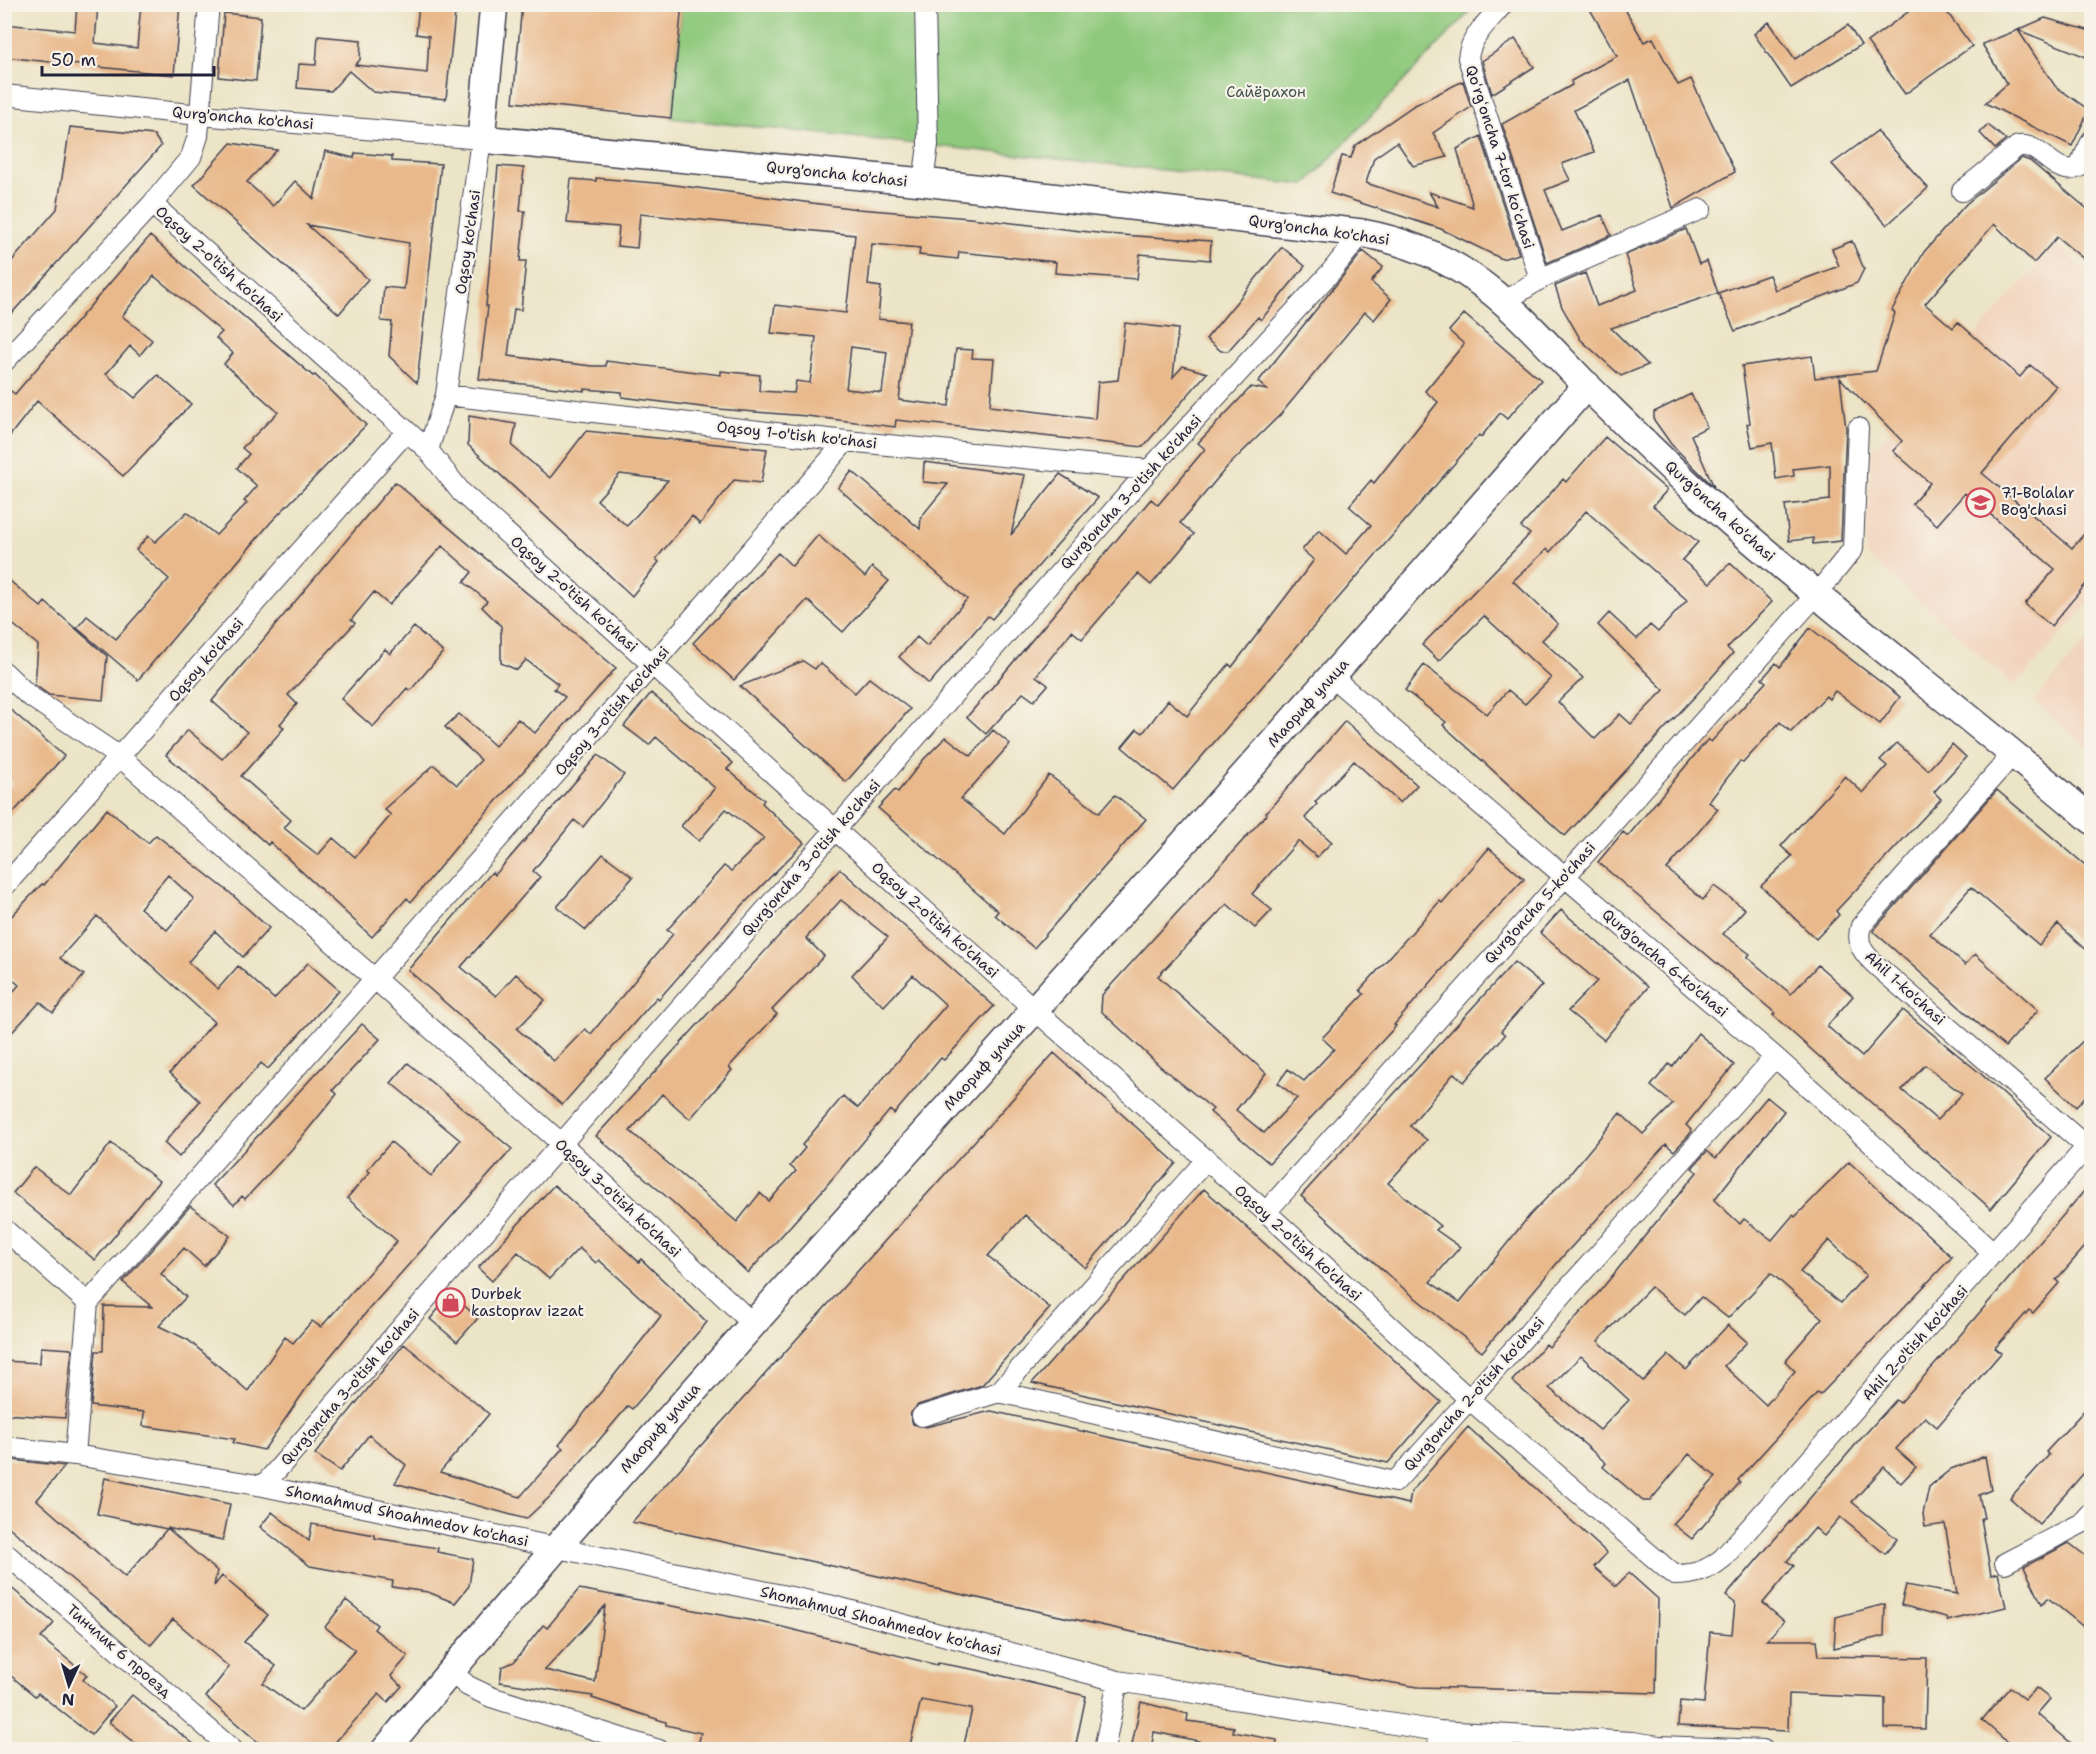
<svg xmlns="http://www.w3.org/2000/svg" width="2096" height="1754" viewBox="0 0 2096 1754" font-family="'Shantell Sans',sans-serif">
  <rect width="100%" height="100%" fill="#f7f3e8"/>
  <filter id="ink" filterUnits="userSpaceOnUse"><feTurbulence type="fractalNoise" baseFrequency=".0167" numOctaves="2"/><feDisplacementMap in="SourceGraphic" scale="12" xChannelSelector="R" yChannelSelector="G"/><feConvolveMatrix kernelMatrix="1 2 1 2 8 2 1 2 1" color-interpolation-filters="sRGB"/></filter>
  <filter id="wash" filterUnits="userSpaceOnUse"><feTurbulence type="fractalNoise" baseFrequency=".008" numOctaves="4" result="noise"/><feDisplacementMap in="SourceGraphic" scale="24" xChannelSelector="R" yChannelSelector="G"/><feGaussianBlur stdDeviation="1.35" result="paint"/><feColorMatrix in="noise" values="0 0 0 0 0 0 0 0 0 0 0 0 0 0 0 0 0 1.4 0 .05"/><feComposite in="paint" operator="in"/></filter>
  <g filter="url(#wash)">
    <rect width="100%" height="100%" fill="#ece4c6"/>
    <path fill="#f2d4be" d="M2057 244 2091 276V601L2015 686 1865 554 1872 450Z
      M2091 636V752L2034 701Z"/>
    <path fill="#8fc97d" stroke="#58765c" stroke-width="1.5" d="M682 5H1476L1305 185 671 118Z"/>
    <g id="blocks">
      <path fill="#e9b98c" fill-rule="evenodd" d="M77 4H98L95 43 137 48 141 4H180L174 75 4 57V24L75 31Z
        M419 4H456L446 99 373 92 349 71 331 91 297 88 299 64 316 65 318 36 361 40 360 60 355 65 427 73 429 36 416 34Z
        M522 4H682L671 118 513 102Z
        M1587 4H1622L1644 42 1653 38 1678 85 1691 79 1735 172 1673 208 1630 80 1574 110 1594 152 1562 164 1570 180 1545 190 1562 231 1602 215 1611 235 1547 263 1502 124 1572 85 1571 81 1617 56Z
        M1919 4H1941L1972 46 1905 94 1867 42Z
        M224 13 261 17 256 81 219 77Z
        M2045 18 2091 31V59L2018 30Z
        M1769 22 1795 59 1848 25 1861 45 1791 88 1754 34Z
        M2018 30 2055 86 2089 110 2072 146 1985 103 2007 84 1982 44Z
        M1515 39 1534 67 1492 94 1482 61Z
        M1463 81 1471 107 1433 133 1447 157 1413 166 1397 142 1374 158 1366 183 1438 207 1429 192 1473 207 1457 149 1481 136 1519 254 1502 259 1441 229 1330 193 1342 156 1351 158 1355 146 1413 106Z
        M1988 125 2006 140 1995 149 1980 133Z
        M70 127 154 135 161 146 4 322V270L57 209Z
        M1877 131 1928 188 1887 225 1832 164Z
        M231 143 277 150 247 182 273 206 295 181 314 199 325 151 354 158 355 153 392 156V161L441 164 417 383 389 356 392 322 381 321 384 287 404 289 409 243 307 225 368 279 339 314 194 185Z
        M2022 158 2030 161 2091 212V265L2057 237 2034 263 1994 224 1925 304 1953 328 1958 322 2020 377 2030 365 2056 386 1982 473 2072 548 2091 526V578L2051 626 2025 604 2055 569 1965 493 1937 525 1912 504 1930 483 1893 451 1902 441 1840 378 1846 429 1841 541 1813 544V538L1789 541 1785 505 1830 500V465L1793 469 1794 476 1776 479 1772 443 1752 447 1747 424 1750 423 1742 366 1812 356 1815 378 1876 371 1895 313 1892 310 1924 252 1966 204Z
        M498 166 524 168 520 211H525L520 261H526L521 310 514 309 508 356 592 366H606V361L721 375V371L760 375 759 391 794 393 796 381 810 383 816 337 771 333 775 305 846 313 855 235 640 214 637 248 617 246 619 227 567 223 571 179 596 181V178L667 184 858 209 970 218 1106 234 1211 241 1210 260 1140 254 1137 279 1055 273 1056 262 959 252 958 259 919 255 920 248 872 244 868 285 881 287 878 319 909 322 899 400 949 406 956 349 973 350 972 358 994 359 990 406 1095 419 1098 382 1118 380 1125 323 1178 329 1173 377 1183 366 1207 373 1143 447 896 420 895 427 807 416 718 409 622 397V392L584 389V391L479 379 488 306H486ZM851 347 887 352 882 393 846 389Z
        M1686 229 1699 264 1707 261 1718 293 1611 328 1648 365 1621 376 1581 340 1562 307 1555 286 1585 273 1597 306 1637 290 1625 255Z
        M150 236 313 376 315 375 366 425 271 522 138 680 77 628 87 616 116 639 169 579 136 550 148 536 155 542 187 512 216 535 247 503 244 501 257 486 237 468 249 454 242 448 278 412 224 364 233 353 216 338 222 332 154 276 122 316 152 340 140 355 130 346 106 374 135 398 158 375 191 404 123 476 37 401 4 443V386L15 394Z
        M1852 241 1864 269 1857 283 1735 331 1718 293 1769 275 1775 290 1839 266 1832 249Z
        M1282 247 1305 266 1261 320 1258 317 1228 351H1221L1206 339Z
        M1363 251 1383 267 1371 282 1391 299 1374 320 1365 312 1281 414 1227 467 1180 523 1194 534 1151 585 1138 574 1082 639 1072 631 1036 676 1048 685 1034 701 1023 693 986 734 967 717 1151 499 1158 505 1205 449 1198 443 1251 387 1267 390 1258 382Z
        M1464 314 1541 380 1507 419 1500 413 1481 437 1479 435 1173 790 1122 747 1137 729 1143 733 1168 700 1187 716 1229 664 1232 667 1314 560 1302 550 1319 530 1346 554 1371 525 1349 506 1371 480 1374 483 1438 402 1425 391 1464 344 1449 331Z
        M1691 394 1707 427 1691 435 1714 487 1671 444 1654 420V412Z
        M469 416 516 424 512 446 550 478 586 431 767 449 761 483 734 480 700 524 692 516 656 559 659 562 632 596 468 445ZM620 474 668 480 627 526 597 500Z
        M1605 437 1667 490 1653 506 1698 542 1682 560 1710 583 1730 563 1772 602 1727 648 1733 653 1697 694 1565 836 1443 725 1446 722 1405 690 1424 665 1487 714 1508 690 1525 704 1551 678 1484 616 1439 661 1422 645 1530 534 1521 527 1563 479 1566 482ZM1586 511 1687 600 1658 632 1650 625 1637 639 1609 613 1598 625 1664 690 1631 724 1620 714 1595 739 1558 702 1583 678 1542 640 1558 624 1513 581 1547 549 1550 552Z
        M924 462 1025 475 1011 535 1060 474 1098 498 992 619 988 616 929 684 899 657 917 637 927 646 967 599 838 488 852 471 920 529 921 517 948 484 923 482Z
        M395 482 616 668 466 835 411 902 407 898 372 937 270 842 268 845 166 755 188 730 222 759 247 732 212 701ZM442 546 472 572 464 582 487 601 482 607 501 626V663L517 670 526 660 558 684 554 689 565 697 535 733 518 719 495 746 459 714 445 727 481 760 457 785 434 765 384 809 391 815 355 857 333 838 318 855 284 828 291 820 241 776 284 728 280 724 297 704 288 695 355 623 351 620 374 592 389 605Z
        M818 535 865 577 872 567 889 581 843 632 807 600 734 680 693 643 778 553 792 566Z
        M4 576 41 607 45 602 107 656 103 700 49 695 35 685 38 645 4 617Z
        M414 627 443 652 410 691 407 688 373 727 341 699 385 649 390 654Z
        M1810 628 1900 697 1880 724 1835 691 1829 699 1826 696 1791 732 1780 722 1743 763 1740 761 1709 802 1718 809 1667 869 1703 900 1714 886 1745 909 1723 934 1750 954 1747 957 1791 994 1818 965 1853 996 1827 1026 1862 1057 1903 1010 1980 1073 2051 1137 1991 1209 1795 1035 1773 1015 1775 1013 1598 862 1623 832 1628 836 1708 739 1711 742 1766 682 1762 679 1776 663 1780 667ZM1925 1065 1962 1094 1937 1120 1902 1090Z
        M803 661 815 669 820 663 855 693 869 678 910 709 846 782 740 686Z
        M651 693 733 763 727 769 764 800 762 803 804 843 729 919 659 999 657 997 562 1105 408 970 492 872 495 875 598 755 624 775 583 827 574 820 533 871 540 877 461 967 496 996 516 974 545 1000 517 1029 554 1061 585 1029 591 1034 673 934 667 930 724 866 731 871 764 838 726 809 699 841 681 826 715 788 656 737 649 745 624 726Z
        M4 704 64 756 4 823V792L13 783 4 776Z
        M1345 721 1417 785 1400 803 1354 761 1315 802 1317 804 1305 818 1332 842 1317 857 1298 841 1252 894 1272 910 1255 928 1227 904 1158 976 1266 1073 1236 1110 1264 1133 1297 1098 1278 1083 1288 1069 1304 1081 1334 1049 1322 1038 1364 994 1360 990 1440 901 1442 903 1489 848 1524 879 1478 928 1394 1025 1396 1026 1269 1163 1210 1112 1213 1109 1161 1067 1101 1011 1102 995 1267 814 1266 813Z
        M993 730 1010 744 961 799 1005 834 1049 775 1099 813 1115 795 1146 819 1034 948 995 915 998 911 878 808 895 790 898 792 923 760 946 737 971 756Z
        M1897 743 1928 770 1952 744 1966 757 1934 792 1941 799 1836 911 1839 915 1816 939 1761 886 1792 856 1781 846 1845 776 1863 793 1887 766 1880 760Z
        M1997 790 2091 870V954L2058 924 2039 945 1971 887 1930 934 1965 965 1975 954 2038 1010 2005 1047 1873 931Z
        M107 809 148 843 156 835 229 892 269 928 243 957 215 931 188 962 218 989 238 966 274 999 308 963 339 990 268 1069 261 1063 179 1157 164 1143 200 1101 170 1073 214 1022 97 916 60 958 84 975 53 1013 40 1002 4 1041V1002L19 985 4 972V924L42 884 44 885ZM168 875 194 899 167 930 140 908Z
        M603 854 633 877 586 930 557 907Z
        M840 869 994 1006 944 1060 941 1058 894 1114 890 1110 821 1192 748 1273 675 1204 596 1136ZM841 900 888 937 852 975 869 993 884 1006 913 975 946 1005 858 1108 843 1096 802 1145 805 1148 790 1166 796 1171 769 1201 760 1193 737 1222 630 1131 662 1094 690 1119 732 1070 729 1067 777 1014 772 1010 824 956 806 938Z
        M1561 910 1648 987 1604 1040 1568 1011 1597 981 1540 933Z
        M1514 962 1542 985 1501 1031 1505 1035 1464 1082 1454 1073 1410 1126 1427 1140 1388 1183 1440 1226 1436 1230 1460 1247 1430 1282 1460 1302 1530 1215 1569 1175 1620 1113 1643 1134 1673 1104 1651 1086 1669 1064 1672 1067 1698 1033 1734 1065 1686 1125 1692 1131 1689 1135 1674 1151 1666 1144 1564 1255 1482 1352 1397 1283 1301 1196Z
        M362 1024 380 1039 333 1090 337 1094 292 1149 245 1199 242 1196 234 1205 212 1185Z
        M2091 1033V1090L2076 1107 2045 1078Z
        M1054 1053 1176 1163 1085 1268 1025 1215 988 1256 1050 1308 982 1385 918 1405 910 1414 913 1424 926 1427 991 1411 1409 1504 1411 1492 1468 1427 1607 1553 1594 1567 1616 1586 1629 1573 1658 1599 1656 1693 1418 1687 1278 1664 632 1522Z
        M408 1063 512 1149 369 1309 316 1374 264 1450 233 1443 235 1439 143 1426 144 1412 91 1406 96 1351H103L104 1306 152 1307 123 1282 190 1206 230 1236 204 1266 184 1248 161 1274 186 1297 159 1326 188 1340 248 1391 285 1337 293 1343 312 1321 321 1327 397 1241 347 1198 370 1172 367 1170 391 1142 431 1176 460 1140 391 1083Z
        M1767 1097 1784 1111 1714 1200 1740 1224 1744 1219 1772 1240 1793 1215 1795 1217 1849 1162 1952 1257 1820 1395 1817 1393 1738 1480 1740 1482 1692 1539 1673 1524 1716 1477 1689 1454 1650 1501H1643L1603 1467 1606 1463 1512 1381 1546 1344 1549 1347 1600 1291 1697 1172 1692 1168 1707 1151 1716 1158ZM1829 1240 1866 1275 1841 1303 1800 1272ZM1771 1273 1822 1318 1785 1361 1795 1371 1766 1405 1724 1366 1747 1342 1728 1325 1686 1370 1669 1355 1643 1381 1598 1341 1651 1287 1685 1315 1701 1297 1728 1318ZM1581 1356 1629 1400 1600 1430 1549 1388Z
        M111 1143 159 1181 95 1260 13 1193 34 1167 71 1195Z
        M2091 1183V1240L2056 1280 2059 1283 2033 1313 2029 1310 1995 1348 2001 1353 1937 1427 1925 1417 1896 1449 1916 1467 1901 1483 1884 1467 1852 1502 1897 1539 1885 1554 1840 1517 1824 1536 1815 1528 1787 1561 1794 1566 1763 1603 1784 1621 1767 1640H1817L1819 1656 1927 1658 1925 1729 1885 1728V1698L1789 1694 1788 1731 1678 1726 1680 1701 1704 1703 1710 1632 1732 1634 1735 1603 1726 1596 1857 1443 1896 1400 1900 1403 1937 1362Z
        M554 1185 639 1262 641 1259 707 1322 632 1409 628 1406 555 1492 526 1519 395 1483 406 1465 369 1435 340 1471 315 1454 404 1344 489 1414 440 1472 520 1497 563 1448 559 1445 661 1316 599 1260 596 1263 579 1248 549 1279 518 1252 492 1281 478 1268Z
        M1204 1189 1441 1402 1388 1463 1032 1383Z
        M451 1294 478 1318 457 1342 430 1319Z
        M41 1347 72 1349 65 1418 4 1414V1361L40 1363Z
        M2091 1403V1465L2039 1524 2010 1498 2049 1455 2046 1452Z
        M1985 1456 1991 1490 1979 1495 1984 1518H1981L1991 1575 1998 1573 2006 1607 1947 1621 1946 1617 1901 1605 1906 1585 1957 1594 1945 1524 1925 1527 1923 1514 1929 1487 1951 1469Z
        M4 1459 65 1466 37 1500 125 1577 167 1529 97 1514 105 1478 230 1504 223 1540 167 1528 217 1571 214 1586 222 1576 268 1615 244 1642 276 1666 263 1683 301 1711 355 1650 325 1627 346 1600 377 1625 374 1629 408 1656 391 1676 402 1686 388 1702 379 1694 329 1749H266L206 1697 229 1667 173 1619 151 1645 4 1523Z
        M272 1512 309 1541 312 1524 375 1535V1538L438 1548 437 1552 473 1559 469 1586 455 1603 428 1592 392 1587 393 1581 310 1566 260 1527Z
        M2069 1543 2091 1560V1633L2048 1598 2042 1604 2024 1567Z
        M4 1582 54 1623 41 1638 87 1675 83 1680 115 1706 91 1735 38 1693 35 1696 4 1670Z
        M579 1589 770 1624 937 1665 938 1663 977 1670 1086 1696 1075 1749H963L972 1709 921 1700 909 1749H719L698 1745 701 1733 666 1725V1722L592 1698 593 1696 500 1682 502 1667 514 1662 543 1625 547 1628ZM605 1606 595 1682 545 1670Z
        M1885 1604 1884 1636 1834 1648 1836 1617Z
        M2010 1687 2025 1699 2036 1688 2050 1699 2037 1714 2078 1749H2015L1982 1720Z
        M132 1695 158 1716 200 1749H143L109 1722Z
        M1141 1702 1188 1714 1187 1721 1234 1727 1233 1732 1277 1740 1276 1749H1198L1199 1741 1154 1732 1151 1749H1131Z"/>
    </g>
  </g>
  <g filter="url(#ink)">
    <use href="#blocks" fill-opacity="0" stroke="#403f50" stroke-width="1.5"/>
    <g fill="none" stroke-linecap="round" stroke-linejoin="round">
      <defs>
        <path id="street" d="M1503 4C1489 21 1471 35 1468 58L1540 279 1505 301
          M4 95 200 115 481 139 446 395 428 450
          M923 182 928 145 925 4
          M1962 191 2018 146C2042 142 2055 179 2079 167L2092 140
          M152 204 428 450 461 492 1035 1010 1266 1212 1469 1399 1674 1575C1695 1575 1707 1571 1723 1558L2092 1141
          M1540 279 1701 209
          M4 362 152 204 191 157 198 136 209 4
          M446 395 846 441 1149 470
          M4 672 28 695 120 757 375 979 562 1144 752 1323
          M1332 677 1775 1057 1994 1253
          M2014 753 1861 926C1855 945 1865 955 1878 967L2087 1147
          M4 887 406 432
          M1266 1212 1815 596 1853 549 1858 428
          M4 1229 88 1303
          M88 1303 652 665 846 441
          M999 1392 1395 1482 1775 1057
          M922 1416 999 1392 1207 1159
          M4 1447 75 1455 263 1486 829 1605 1118 1681 1439 1731 1633 1742 1659 1746 1763 1750
          M75 1455 88 1303
          M263 1486 1149 470 1330 273 1362 233
          M4 1552 233 1750
          M2005 1563 2082 1523 2092 1512
          M450 1671 468 1686 491 1697 659 1750
          M1104 1750 1118 1681
          M1438 1750 1439 1731"/>
        <path id="secondary" d="M494 4 481 139 923 182 1362 233C1472 254 1512 309 1585 384 1631 429 1677 476 1726 518 1845 622 1972 717 2092 820
          M385 1750C595 1496 817 1253 1036 1008 1221 802 1405 594 1587 385"/>
      </defs>
      <use href="#street" stroke="#403f50" stroke-width="22"/>
      <use href="#secondary" stroke="#403f50" stroke-width="30"/>
      <use href="#street" stroke="#fff" stroke-width="20"/>
      <use href="#secondary" stroke="#fff" stroke-width="27"/>
    </g>
  </g>
  <defs>
    <symbol id="school-ring" viewBox="-11 -11 22 22"><circle r="9.5" fill="#f7f3e8" stroke="#d1495b" stroke-width="1.5"/><path d="M0-5L7-2L0 1L-7-2ZM-4 1L0 2.5L4 1V4Q0 6-4 4Z" fill="#d1495b"/></symbol>
    <symbol id="shop-ring" viewBox="-11 -11 22 22"><circle r="9.5" fill="#f7f3e8" stroke="#d1495b" stroke-width="1.5"/><path d="M-5-2.5h2.3a2.7 3.5 0 0 1 5.4 0H5L5.5 6h-11ZM-1.5-2.5h3a1.5 2.3 0 0 0-3 0Z" fill="#d1495b"/></symbol>
  </defs>
  <g fill-rule="evenodd">
    <use href="#school-ring" x="1964" y="486" width="33" height="33"/>
    <use href="#shop-ring" x="434" y="1286" width="33" height="33"/>
  </g>
  <g text-anchor="middle" stroke-width="4.5" stroke-linejoin="round" paint-order="stroke">
    <g font-size="15" fill="#43544f" stroke="#f7f3e8">
      <text x="1266" y="97">Сайёрахон</text>
    </g>
    <g font-size="15" fill="#22223b" stroke="#f7f3e8">
      <text transform="translate(243 118) rotate(5)" y="5">Qurg'oncha ko'chasi</text>
      <text transform="translate(1500 157) rotate(72)" y="5">Qoʻrgʻoncha 7-tor koʻchasi</text>
      <text transform="translate(837 174) rotate(6)" y="5">Qurg'oncha ko'chasi</text>
      <text transform="translate(1319 230) rotate(8)" y="5">Qurg'oncha ko'chasi</text>
      <text transform="translate(468 242) rotate(-82)" y="5">Oqsoy ko'chasi</text>
      <text transform="translate(219 264) rotate(42)" y="5">Oqsoy 2-o'tish ko'chasi</text>
      <text transform="translate(797 435) rotate(6)" y="5">Oqsoy 1-o'tish ko'chasi</text>
      <text transform="translate(1131 492) rotate(-48)" y="5">Qurg'oncha 3-o'tish ko'chasi</text>
      <text transform="translate(1720 511) rotate(42)" y="5">Qurg'oncha ko'chasi</text>
      <text transform="translate(574 594) rotate(42)" y="5">Oqsoy 2-o'tish ko'chasi</text>
      <text transform="translate(206 660) rotate(-49)" y="5">Oqsoy ko'chasi</text>
      <text transform="translate(1308 703) rotate(-48)" y="5">Маориф улица</text>
      <text transform="translate(612 711) rotate(-49)" y="5">Oqsoy 3-o'tish ko'chasi</text>
      <text transform="translate(811 858) rotate(-49)" y="5">Qurg'oncha 3-o'tish ko'chasi</text>
      <text transform="translate(1540 903) rotate(-48)" y="5">Qurg'oncha 5-ko'chasi</text>
      <text transform="translate(935 920) rotate(42)" y="5">Oqsoy 2-o'tish ko'chasi</text>
      <text transform="translate(1665 963) rotate(40)" y="5">Qurg'oncha 6-ko'chasi</text>
      <text transform="translate(1905 988) rotate(42)" y="5">Ahil 1-ko'chasi</text>
      <text transform="translate(984 1066) rotate(-48)" y="5">Маориф улица</text>
      <text transform="translate(618 1198) rotate(43)" y="5">Oqsoy 3-o'tish ko'chasi</text>
      <text transform="translate(1298 1243) rotate(42)" y="5">Oqsoy 2-o'tish ko'chasi</text>
      <text transform="translate(1915 1343) rotate(-48)" y="5">Ahil 2-o'tish ko'chasi</text>
      <text transform="translate(350 1387) rotate(-49)" y="5">Qurg'oncha 3-o'tish ko'chasi</text>
      <text transform="translate(1474 1394) rotate(-48)" y="5">Qurg'oncha 2-o'tish ko'chasi</text>
      <text transform="translate(660 1428) rotate(-49)" y="5">Маориф улица</text>
      <text transform="translate(407 1516) rotate(12)" y="5">Shomahmud Shoahmedov ko'chasi</text>
      <text transform="translate(881 1621) rotate(14)" y="5">Shomahmud Shoahmedov ko'chasi</text>
      <text transform="translate(119 1651) rotate(41)" y="5">Тинчлик 6 проезд</text>
    </g>
    <g font-size="15" fill="#22223b" stroke="#f7f3e8" text-anchor="start">
      <text x="2001" y="498">71-Bolalar<tspan x="2001" dy="17">Bog'chasi</tspan></text>
      <text x="471" y="1299">Durbek<tspan x="471" dy="17">kastoprav izzat</tspan></text>
    </g>
  </g>
  <rect width="2096" height="1754" fill="none" stroke="#f7f3e8" stroke-width="24"/>
  <g transform="translate(69 1685) rotate(184)" stroke="#f7f3e8" stroke-width="4.5" paint-order="stroke">
  <path d="M0-4.5L10 22L0 15L-10 22Z" fill="#22223b"/>
  <text y="-9" font-size="16" font-weight="bold" text-anchor="middle" fill="#22223b">N</text>
  </g>
  <path d="M42 66v9h172v-9" fill="none" stroke="#22223b" stroke-width="3"/>
  <text x="51" y="66" font-size="18" fill="#22223b" stroke="#f7f3e8" stroke-width="4.5" paint-order="stroke">50 m</text>
</svg>
